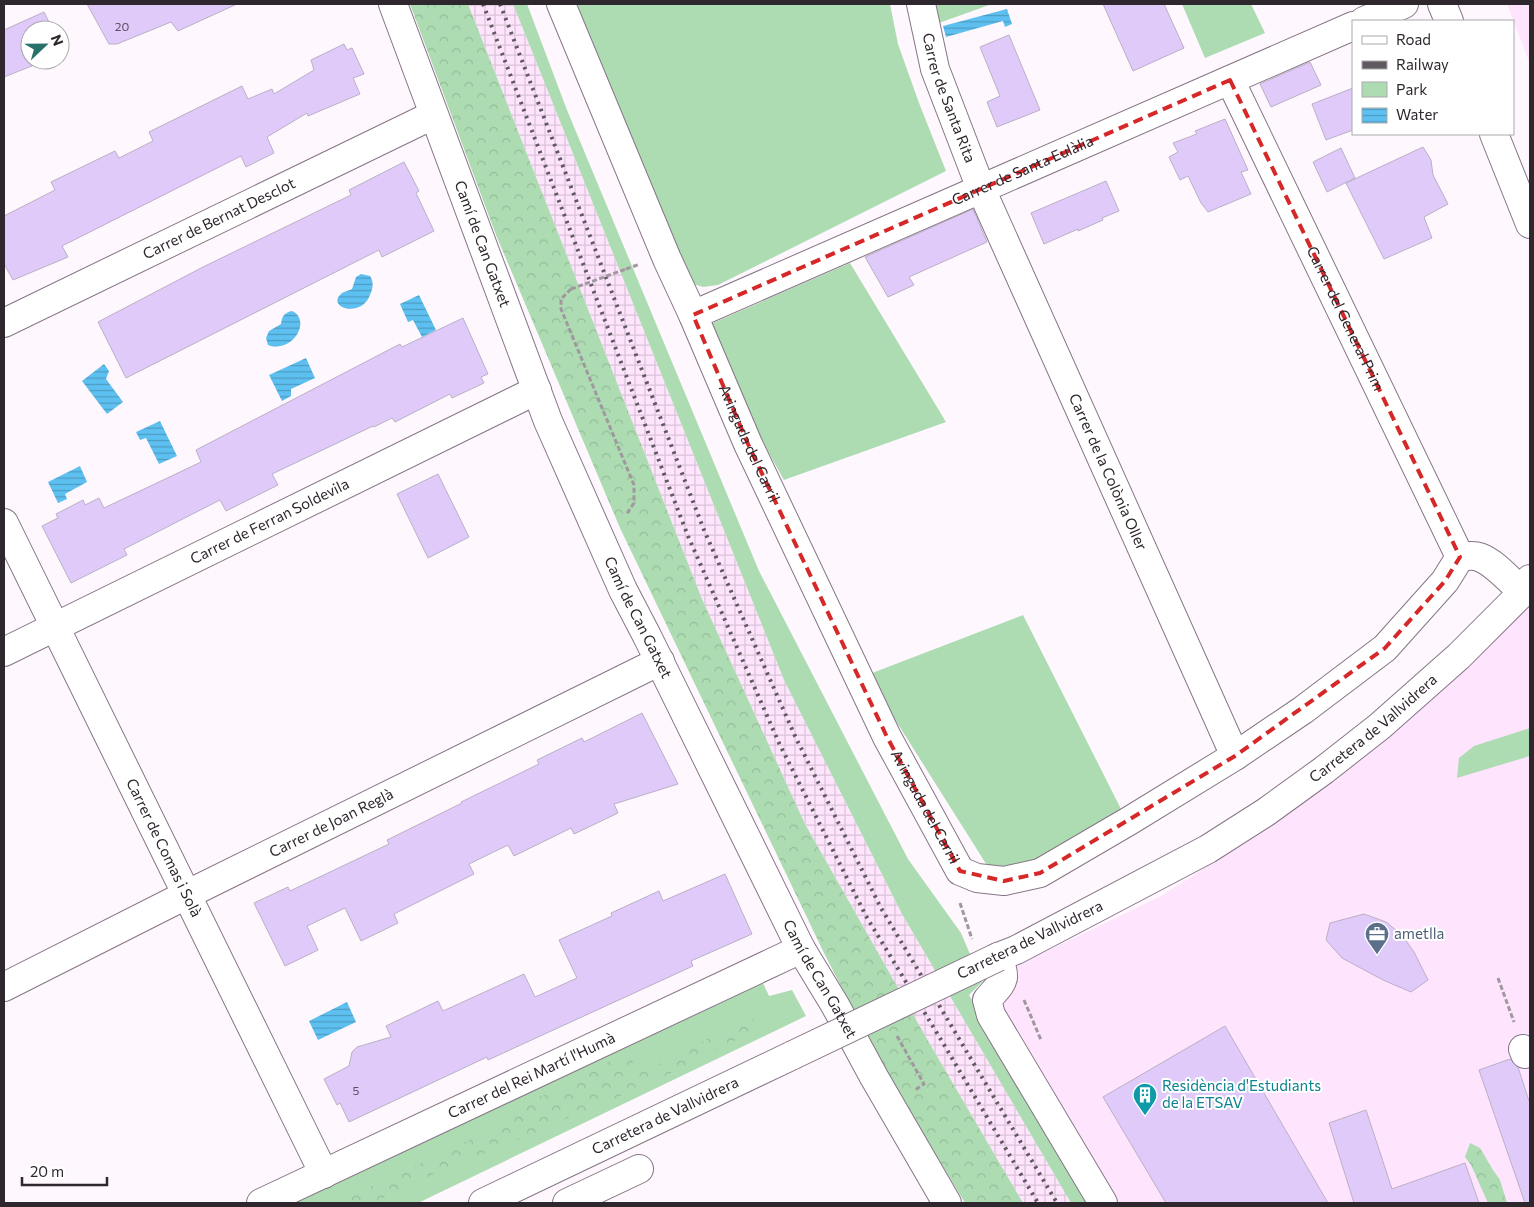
<svg xmlns="http://www.w3.org/2000/svg" width="1534" height="1207" viewBox="0 0 1534 1207" font-family="Commissioner,sans-serif">
  <defs>
    <pattern id="industrial-grid" width="8" height="8" patternUnits="userSpaceOnUse" patternTransform="scale(1.25)"><rect width="8" height="8" fill="#fee4fd"/><path d="M0 4h8M4 0v8" fill="none" stroke="#dac4d9"/></pattern>
    <pattern id="forest-crowns" width="20" height="18" patternUnits="userSpaceOnUse" patternTransform="scale(1.25)"><rect width="20" height="18" fill="#addcb2"/><path d="M2 6a3 3 0 1 1 6 0M12 15a3 3 0 1 1 6 0" fill="none" stroke="#95bd99"/></pattern>
    <pattern id="water-rules" width="6" height="5" patternUnits="userSpaceOnUse" patternTransform="scale(1.25)"><rect width="6" height="5" fill="#5dc0f0"/><path d="M0 2.5h6" fill="none" stroke="#4d9cc3"/></pattern>
  </defs>
  <rect width="100%" height="100%" fill="#fff7fe"/>
  <path fill="url(#industrial-grid)" d="M468 4H513L784 680 902 914 1071 1203H1023L927 1039 805 824 702 599Z"/>
  <path fill="#fee4fd" d="M1507 4H1530V64Z
    M1530 601V1203H1103L991 1015 1004 972 1163 895 1237 847 1347 770 1448 682Z"/>
  <path fill="#addcb2" d="M513 4H527L567 110 759 571 908 859 961 933 982 982 969 995 1001 1048 1090 1203H1071L902 914 784 680Z
    M574 4H890L898 44 919 103 946 171 718 285 703 287 693 284 682 266Z
    M936 4H992L939 23Z
    M1182 4H1251L1265 33 1205 58Z
    M850 263 946 422 784 480 709 347 713 323Z
    M1023 615 1121 809 1018 869 988 867 867 675Z
    M1530 728V756L1457 778 1459 758 1474 746Z
    M763 983 769 996 792 990 806 1016 418 1203H295Z"/>
  <path fill="url(#forest-crowns)" d="M410 4H468L702 599 805 824 927 1039 1023 1203H965L879 1060 824 953 620 528 496 235Z
    M752 1019 764 1023 755 1031 661 1078 639 1086 585 1115 571 1116 551 1128 524 1140H509L482 1155 450 1166 374 1203H336L499 1126 515 1115 519 1110 539 1097 571 1086 595 1069 617 1057H631L637 1070H647L731 1027Z
    M1470 1143 1480 1148 1493 1170 1500 1180 1507 1203H1488L1471 1165 1465 1157Z"/>
  <path fill="url(#water-rules)" d="M1007 9 1012 24 1005 27 1003 21 946 37 943 26Z
    M361 274 370 276C374 282 373 288 370 295 361 319 326 307 341 294 344 291 348 291 352 289L356 277Z
    M419 295 436 330 422 337 413 320 408 322 400 304Z
    M292 311C312 320 293 354 268 345L266 338 269 331 281 324C282 317 283 313 292 311Z
    M306 358 315 378 291 389V396L282 401 269 375Z
    M104 364 109 371 106 379 123 402 107 414 82 381Z
    M160 421 177 456 159 464 146 438 140 440 136 432Z
    M80 466 87 482 65 494 67 499 58 503 48 482Z
    M347 1002 356 1022 318 1040 309 1021Z"/>
  <path fill="#e0caf9" stroke="#bab0c6" d="M87 4H237L178 31 171 22 117 44H109Z
    M1103 4H1164L1184 48 1133 71Z
    M44 12 53 30H30V60H47L4 77V30Z
    M1009 35 1040 110 997 127 987 102 1000 96 980 47Z
    M344 44 347 50 352 48 364 74 353 78 360 94 308 116 307 113 267 137 274 153 246 167 241 156 62 246 68 257 13 280 4 264V216L55 190 51 182 115 151 119 158 153 141 149 132 242 86 248 99 272 89 274 94 314 70 311 60Z
    M1310 62 1321 85 1271 107 1260 84Z
    M1353 88V130L1326 140 1312 104Z
    M1225 119 1248 170 1241 172 1251 194 1208 212 1201 203 1188 176 1180 180 1169 157 1178 152 1173 143 1197 134 1195 131Z
    M1423 147 1431 160 1433 175 1448 204 1424 217 1432 238 1384 259 1346 183Z
    M1341 148 1355 178 1327 192 1313 162Z
    M404 162 419 191 416 193 434 231 382 257 379 250 126 378 98 322 203 267 351 195 349 190Z
    M1106 181 1119 211 1102 218 1103 220 1078 231V229L1044 244 1031 213Z
    M973 209 987 242 909 277 914 285 888 297 865 257Z
    M463 318 488 374 481 377 484 383 452 398 450 394 395 422 392 418 374 427 373 426 272 474 278 485 226 511 220 500 124 549 127 555 71 583 42 526 58 518 56 514 83 500 85 505 99 498 104 508 201 462 196 450 400 344 402 347Z
    M438 474 469 537 428 558 397 494Z
    M642 713 678 784 614 804 618 813 574 834 571 828 514 856 508 845 469 864 474 874 394 914 398 923 361 941 345 908 307 926 318 950 285 966 254 903 288 887 290 891 389 844 387 840 462 803 461 802 539 764 537 760 582 738 584 742Z
    M725 874 752 934 691 961 693 966 488 1060 487 1057 349 1122 340 1103 337 1105 324 1079 349 1066 352 1052 357 1047 391 1037 386 1026 438 1001 443 1011 524 974 535 997 577 978 559 940 612 916 611 913 659 891 663 901Z
    M1364 914 1386 922 1402 935 1414 952 1428 980 1411 992 1383 980 1342 958 1326 940 1330 923Z
    M1225 1026 1268 1100 1328 1203H1166L1103 1097Z
    M1510 1059 1518 1067 1530 1104V1203H1525L1479 1070Z
    M1366 1110 1392 1189 1465 1163 1479 1203H1354L1329 1123Z"/>
  <g fill="none" stroke-linecap="round" stroke-linejoin="round">
    <defs>
      <g id="minor">
        <path id="s1" d="M393 4 548 421 623 590 647 636 801 949 835 1005 874 1077 947 1203"/>
        <path id="s2" d="M561 4 667 259 693 315 748 444 887 737 960 871 977 878 1004 881 1040 873 1129 821 1235 756 1303 710 1385 648 1445 581 1460 557"/>
        <path id="s3" d="M921 4 935 69 981 189 1235 756"/>
        <path d="M1442 4 1449 21"/>
        <path d="M1364 21 1404 4"/>
        <path id="s4" d="M1230 80 1460 557"/>
        <path d="M1494 134 1530 224"/>
        <path id="s5" d="M693 315 1353 26"/>
        <path id="s6" d="M4 323 433 115"/>
        <path id="s7" d="M4 523 324 1174"/>
        <path d="M1460 557C1466 556 1474 555 1479 557 1496 563 1509 581 1523 592"/>
        <path id="s8" d="M4 652 537 390"/>
        <path d="M998 957C1008 981 1003 981 987 1000L991 1015 1103 1203"/>
        <path id="s9" d="M4 987 186 895 660 661"/>
        <path d="M1523 1049 1525 1054"/>
        <path id="s10" d="M261 1203 801 949"/>
        <path d="M567 1203 639 1169"/>
      </g>
      <g id="major">
        <path id="s11" d="M998 957 1016 950 1208 849 1266 812 1324 770 1380 726 1459 656 1523 592 1530 579"/>
        <path id="s12" d="M483 1203 793 1055"/>
      </g>
    </defs>
    <use href="#minor" stroke="#867586" stroke-width="30"/>
    <use href="#major" stroke="#867586" stroke-width="30"/>
    <path stroke="#9f989f" stroke-width="3" stroke-dasharray="5 2.5" stroke-linecap="butt" d="M626 269 640 264
      M571 289 561 299V309L634 485V503L626 515
      M960 903 972 939
      M1498 978 1514 1022
      M1024 1000 1041 1040
      M897 1036 924 1084 915 1090"/>
    <use href="#minor" stroke="#fff" stroke-width="28"/>
    <use href="#major" stroke="#fff" stroke-width="28"/>
    <path stroke="#615960" stroke-width="4" stroke-dasharray="2.5 5" stroke-linecap="butt" d="M483 4 688 536 779 743 866 916 943 1043 1038 1203
      M500 4 704 530 795 736 881 908 1057 1203"/>
    <defs>
      <path id="major-bridge" d="M793 1055 998 957"/>
    </defs>
    <use href="#major-bridge" stroke="#867586" stroke-width="30" stroke-linecap="butt"/>
    <path stroke="#9f989f" stroke-width="3" stroke-dasharray="5 2.5" stroke-linecap="butt" d="M571 289 626 269"/>
    <use href="#major-bridge" stroke="#fff" stroke-width="28"/>
  </g>
  <path fill="none" stroke="#d62828" stroke-width="4" stroke-dasharray="10 6" stroke-linejoin="round" d="M1230 80 1460 557 1445 581 1385 648 1235 756 1040 873 1004 881 960 871 887 737 748 444 693 315Z"/>
  <defs>
    <symbol id="office-pin" viewBox="-11 -11 22 30"><path d="M0 17L-7.5 6A9.5 9.5 0 1 1 7.5 6Z" fill="#5c6f8a" stroke="#fff"/><path d="M-6-3h4V-5.5h4V-3h4V5H-6ZM-1-4.5V-3h2v-1.5ZM-6 0V1H6V0Z" fill="#fff"/></symbol>
    <symbol id="building-pin" viewBox="-11 -11 22 30"><path d="M0 17L-7.5 6A9.5 9.5 0 1 1 7.5 6Z" fill="#0f9aa8" stroke="#fff"/><path d="M-4-6H4V6H1V3H-1V6H-4ZM-2.5-4.3h1.7v1.8h-1.7ZM.8-4.3h1.7v1.8H.8ZM-2.5-1h1.7V.8h-1.7ZM.8-1h1.7V.8H.8Z" fill="#fff"/></symbol>
  </defs>
  <g fill-rule="evenodd">
    <use href="#office-pin" x="1363" y="920" width="28" height="38"/>
    <use href="#building-pin" x="1131" y="1081" width="28" height="38"/>
  </g>
  <g text-anchor="middle" stroke-width="4" stroke-linejoin="round" paint-order="stroke">
    <g font-size="12" fill="#5a5061">
      <text x="122" y="31">20</text>
      <text x="356" y="1095">5</text>
    </g>
    <g font-size="15" fill="#2e272e" stroke="#fff">
      <text dy="5" stroke="none"><textPath href="#s3" startOffset="98">Carrer de Santa Rita</textPath></text>
      <text dy="5" stroke="none"><textPath href="#s5" startOffset="360">Carrer de Santa Eulàlia</textPath></text>
      <text dy="5" stroke="none"><textPath href="#s6" startOffset="239">Carrer de Bernat Desclot</textPath></text>
      <text dy="5" stroke="none"><textPath href="#s1" startOffset="256">Camí de Can Gatxet</textPath></text>
      <text dy="5" stroke="none"><textPath href="#s4" startOffset="265">Carrer del General Prim</textPath></text>
      <text dy="5" stroke="none"><textPath href="#s2" startOffset="478">Avinguda del Carril</textPath></text>
      <text dy="5" stroke="none"><textPath href="#s3" startOffset="505">Carrer de la Colònia Oller</textPath></text>
      <text dy="5" stroke="none"><textPath href="#s8" startOffset="296">Carrer de Ferran Soldevila</textPath></text>
      <text dy="5" stroke="none"><textPath href="#s1" startOffset="661">Camí de Can Gatxet</textPath></text>
      <text dy="5" stroke="none"><textPath href="#s11" startOffset="441">Carretera de Vallvidrera</textPath></text>
      <text dy="5" stroke="none"><textPath href="#s2" startOffset="882">Avinguda del Carril</textPath></text>
      <text dy="5" stroke="none"><textPath href="#s9" startOffset="366">Carrer de Joan Reglà</textPath></text>
      <text dy="5" stroke="none"><textPath href="#s7" startOffset="362">Carrer de Comas i Solà</textPath></text>
      <text transform="translate(1030 940) rotate(-26)" y="5">Carretera de Vallvidrera</text>
      <text dy="5" stroke="none"><textPath href="#s1" startOffset="1066">Camí de Can Gatxet</textPath></text>
      <text dy="5" stroke="none"><textPath href="#s10" startOffset="299">Carrer del Rei Martí l'Humà</textPath></text>
      <text dy="5" stroke="none"><textPath href="#s12" startOffset="202">Carretera de Vallvidrera</textPath></text>
    </g>
    <g font-size="15" fill="#4e5e75" stroke="#fff" text-anchor="start">
      <text x="1394" y="939">ametlla</text>
    </g>
    <g font-size="15" fill="#0d838f" stroke="#fff" text-anchor="start">
      <text x="1162" y="1091">Residència d'Estudiants<tspan x="1162" dy="17">de la ETSAV</tspan></text>
    </g>
  </g>
  <rect width="1534" height="1207" fill="none" stroke="#2e272e" stroke-width="10"/>
  <rect x="1352" y="20" width="162" height="115" fill="#ffffff" stroke="#aba9ab"/>
  <rect x="1362" y="36" width="25" height="8" fill="#ffffff" stroke="#aba9ab"/>
  <text x="1396" y="45" font-size="15" fill="#2e272e">Road</text>
  <rect x="1362" y="61" width="25" height="8" fill="#615960" stroke="#aba9ab"/>
  <text x="1396" y="70" font-size="15" fill="#2e272e">Railway</text>
  <rect x="1362" y="82" width="25" height="15" fill="#addcb2" stroke="#aba9ab"/>
  <text x="1396" y="95" font-size="15" fill="#2e272e">Park</text>
  <rect x="1362" y="108" width="25" height="15" fill="url(#water-rules)" stroke="#aba9ab"/>
  <text x="1396" y="120" font-size="15" fill="#2e272e">Water</text>
  <g transform="translate(45 45) rotate(68)"><circle r="24" fill="#ffffff" stroke="#aba9ab"/>
  <path d="M0-4L9 19L0 12L-9 19Z" fill="#28716a"/>
  <text y="-8" font-size="14" font-weight="bold" text-anchor="middle" fill="#2e272e">N</text>
  </g>
  <path d="M22 1177v8h85v-8" fill="none" stroke="#2e272e" stroke-width="2.5"/>
  <text x="30" y="1177" font-size="15" fill="#2e272e" stroke="#ffffff" stroke-width="4" paint-order="stroke">20 m</text>
</svg>
